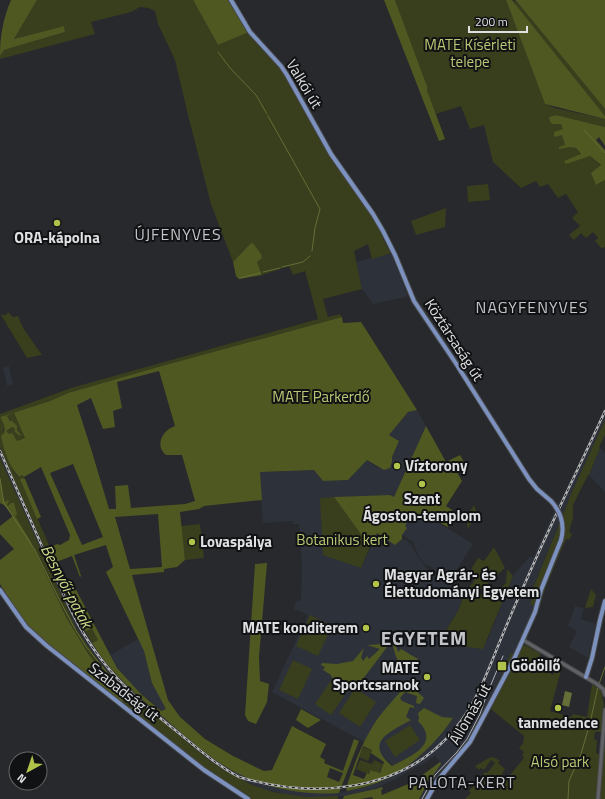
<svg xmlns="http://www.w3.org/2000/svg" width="605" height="799" viewBox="0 0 605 799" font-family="'Titillium Web',sans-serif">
  <rect width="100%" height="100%" fill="#27292c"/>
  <path fill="#2d313a" d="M391 253 407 294 406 297 373 304 362 289 356 262Z
    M9 366 13 385 7 386 3 368Z
    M605 406V420L568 501 559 525 531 592 530 595 533 596 535 606 514 654 511 653 500 678 468 742 457 756 437 776 428 790 424 799H419L429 781 441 764 435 756 421 766 420 765 394 780 371 790 344 796 324 797H300L267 790 239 779 209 760 134 698 111 676 85 643 71 619 72 618 43 556 0 458V448L66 597 81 626 106 664 123 682 204 751 233 771 267 785 283 789 304 792 339 793 365 787 382 781 391 776 424 752 423 748 394 766 366 743 272 692 308 615 294 609 295 604 296 601 301 600 302 563 299 524H293L292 521 263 523 259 472 314 470 323 481 348 480 367 460 378 468 392 457 399 441 389 435 408 412 417 410 426 426 394 497 390 495 320 498 361 568 377 533 398 542 402 539 406 540 411 545 418 557 428 570 465 593 458 611 443 635 487 641 513 576 530 556 533 558 551 518 559 502 561 500 572 477 578 467Z
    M600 448 605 453V492L589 475Z
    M413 511 427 519 429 517 473 544 450 580 424 563 419 557 413 542 402 535 406 528 404 526Z
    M575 606 584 608 581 619 596 624 588 658 569 647 577 631 568 626Z
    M138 639 144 651 152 683 167 709 162 711 141 694 117 668 110 655Z"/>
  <path fill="#393e1d" d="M37 0H193L218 45 249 32 283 70 338 167 371 214 385 238 383 239 391 253 372 259 368 244 354 251 362 289 323 299 328 317 340 314 342 317 158 367 68 393 50 401 0 417 4 426 3 435 14 472 18 477 22 475 25 479H20L50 547 49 552 67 592 70 591 72 594V604L92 629 98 640 92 643 72 609 0 448V414L71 388 318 319 305 271 293 275 289 266 262 275 250 244 233 262 211 204 189 119 175 60 158 24 155 11 148 8 140 7 131 12 91 22 95 34 0 59V56L4 50 65 32 64 26 14 39Z
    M395 0H506L545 104 555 108 605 119V127L556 115 549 117 561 124 564 129 554 133V137L562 134 565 145 576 148 581 155 565 161 590 156 601 166 596 185 605 180V247L602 249 595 241 598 238 593 232 586 238 581 233 574 240 569 235 580 226 572 218 578 212 566 194 558 198 548 184 540 187 536 181 521 188 493 162 484 125 470 129 461 106 436 114 427 90V86Z
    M512 0 518 3 605 109V116Z
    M488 184 490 200 468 202 467 186Z
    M446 208 445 227 416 235 411 221Z
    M8 312 13 317 18 316 23 328 42 355 27 358 1 315H6Z
    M14 413 25 438 17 441 5 431 12 427 19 432 7 416Z
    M605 420V435L599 447 600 448 589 475H588L573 505V518L569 531 571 534 573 533 569 540 566 539 546 586 539 608 530 604 533 597 530 595 559 525 571 494Z
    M0 458 77 630 94 655 111 676 134 698 209 760 222 769 250 784 273 792 306 797 338 796V799H250L209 773 122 704 124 699 89 655 66 617 30 540 2 498 0 475Z
    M334 497 370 547 361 568 323 555 320 498Z
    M474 505 477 513 468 529 466 518Z
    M200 524 204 558 185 560 181 526Z
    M494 547 505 568 479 591C474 594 470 594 465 591L472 584 477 576 470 571 478 558 484 561Z
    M507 569 513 576 483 649 459 646 443 635 458 611 465 593C474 598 478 597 486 590L491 597 506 583Z
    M591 589 596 595 593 607 585 608Z
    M310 615 332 626 318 656 296 646Z
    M525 645 541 654 535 663 553 675 557 665 562 667 550 711 571 717 573 714 587 717 592 684 601 690 604 705 602 732H595L594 739 597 740 596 753 601 755 597 799H465L471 793 469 791 485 772 487 773 495 763 491 760 484 770 481 768 479 770 475 766 489 758 493 757 500 761 498 763 505 769 502 774 505 777 510 775 524 758 522 755 524 752 519 748 523 743 524 736 492 710 491 708 522 647Z
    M511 653 514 654 476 730 426 799H424C430 786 436 776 446 766 454 758 462 751 468 741 486 714 498 682 511 653Z
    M293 660 312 669 298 699 279 690Z
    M332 679 348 690 331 715 315 704Z
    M355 688 376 702 360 727 339 713Z
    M410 725 420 740 395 757 385 741Z
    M605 736V799H600Z
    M363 747 372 750 368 761 359 757Z
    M360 760 372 764 374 760 383 764 379 773 370 770 368 774 356 769Z"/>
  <path fill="#505821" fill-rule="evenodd" d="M11 0H37L14 39 64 26 65 32 4 50 0 56C0 36 3 19 11 0Z
    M193 0H231L249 32 218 45Z
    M384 0H395L427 86V90L445 139 439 141Z
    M506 0H512L605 116V119L545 104Z
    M515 0H605V109L518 3Z
    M556 115 605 127V146L599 137 596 140 605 150V180L596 185 591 173 601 165 590 156 566 164 564 161 581 154 576 148 570 147 559 149V147L565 145 562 135 554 137V132L563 129 561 124H552L550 121 549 117Z
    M253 243 261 254 262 258 257 262 262 275 239 279 236 276 233 262 250 244Z
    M342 317 343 323 361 322 417 410 408 412 389 435 399 441 392 457V461L390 468 384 470 367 460 348 480 323 481 314 470 260 472 262 500 204 506 199 509 180 512 185 560 177 567 164 569V572L132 575 168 700 180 717 205 739 233 756 264 771 272 770 292 726 326 744 320 757 325 760 324 763 343 771 354 739 359 741 339 793C299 796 256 786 223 765 201 751 182 733 163 717 136 695 111 673 92 643L98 640 92 629 85 631 72 604V594L70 591 67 592 49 552 50 547 57 544 60 545 69 540 70 535 41 467 24 477 22 475 19 477C9 466 4 451 1 436 8 431 3 423 0 417L50 401 68 393 158 367ZM159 371 175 426C163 430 154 445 166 455H182L195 501 185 504 131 508 128 485 115 486 116 509H109L92 452 77 405 91 398 103 429 115 427 113 411 122 408 117 382ZM14 413 25 438 17 441 12 433 9 434 6 431 12 427 15 429V432L20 436 21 435 17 430V426L12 421H10L7 416ZM73 464 103 537 82 545 50 473ZM158 514 162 567 130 569 115 517ZM106 545 113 567 106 572 144 651 152 683 166 709 161 711 141 694 117 668 71 580 65 582 56 562 72 556 80 577 81 576 74 555ZM330 768 343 773 339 782 327 777Z
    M426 426 446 462 460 455 464 462 454 467 462 481 446 506 452 510 448 527 429 517 427 519 413 511 405 526 407 528 402 535V539L395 545 377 533 370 547 334 497 390 495 394 497Z
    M0 475 3 498 5 502 8 500 9 501 7 505 8 506 11 503H14L17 514 15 516 30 540 66 617 89 655 124 699 122 704 41 639 24 622 0 584V560L14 549 0 534V526L13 516 4 505 0 503Z
    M22 478 25 479 41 517 37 519 20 479Z
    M267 563 259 657 260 681 269 684 267 702 256 724 248 721 245 715 255 564Z
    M392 640H394L398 652 401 649 418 659 417 665 411 671 413 664 408 663 404 665 408 673 406 675C398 664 394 653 392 640Z
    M383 644 387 647 357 687 352 691 334 678H332L331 675 323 670 325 667 321 665 322 663 337 664 353 661 364 648 361 657 363 661 367 656 369 659 380 649 367 645Z
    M408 683 424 698 420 704 416 703 417 696 405 692 400 698 402 701 414 706V708L410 707 406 717 411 720C390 732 363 742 392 766 411 756 441 744 418 721L419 718 418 713 424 708 442 717 453 718C435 745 404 774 374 784 365 787 356 789 347 791L346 788C354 764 363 740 378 718 387 706 398 695 408 683ZM363 746 372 750 371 753 384 762 380 773 370 770 369 774 367 773 364 779 353 775Z
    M301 709 321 720 308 728 296 720Z
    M440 762 441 764 429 781 419 799H373L372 797 360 799H343L344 796 376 789 382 787 383 789 381 790 382 795 413 782Z"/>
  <path fill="#656e36" d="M565 691 572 693 569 707 562 705Z"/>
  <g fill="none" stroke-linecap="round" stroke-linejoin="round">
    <path stroke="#656e36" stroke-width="1" d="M218 52 231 69 256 95 267 114
      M268 116 320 209 315 228 312 251
      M584 130 605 153
      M282 267 303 262 310 256
      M263 272 280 268
      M240 278 260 273
      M0 479 4 503 35 550 60 601 75 629 85 645 127 698
      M599 684 605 667
      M568 799 569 781 581 754 590 723 598 687"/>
    <defs>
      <path id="minor" d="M523 640 597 684 603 689 605 695
        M598 799 605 710"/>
      <path id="major" d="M231 0 250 32 281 66 287 75 331 154 373 214 383 231 395 255 414 301 455 362 529 479 537 489 551 501
        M0 590 26 627 47 646 204 770 248 799
        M586 677 592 658 600 620 605 601
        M427 799 437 781 470 742 515 657 535 612 541 590 561 540"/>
    </defs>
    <use href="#minor" stroke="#46484a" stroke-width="5"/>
    <use href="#major" stroke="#46484a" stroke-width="6"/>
    <use href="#minor" stroke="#606266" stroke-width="3"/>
    <use href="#major" stroke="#7d91bf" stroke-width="4"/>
    <path stroke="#b2b3b5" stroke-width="1" d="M422 799 435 775 457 752 467 739 480 714 487 694 503 656"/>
    <defs>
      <path id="rail" d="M0 451C16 488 33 525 49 562 62 591 74 621 93 648 114 679 141 703 170 726 193 744 214 764 239 777 313 799 402 793 454 730 475 705 486 676 498 646 507 624 516 602 526 581 551 523 579 468 605 411"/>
    </defs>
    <use href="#rail" stroke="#b2b3b5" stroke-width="2.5"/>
    <use href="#rail" stroke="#111213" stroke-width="1" stroke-dasharray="3" stroke-linecap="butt"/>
    <defs>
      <path id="major-bridge" d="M551 501C561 512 565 525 561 540"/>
    </defs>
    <use href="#major-bridge" stroke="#46484a" stroke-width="6" stroke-linecap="butt"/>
    <use href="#major-bridge" stroke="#7d91bf" stroke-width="4"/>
  </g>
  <g fill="#b2c34b" stroke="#111213" stroke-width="1.5">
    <circle cx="57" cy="223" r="4"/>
    <circle cx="397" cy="466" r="4"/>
    <circle cx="422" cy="484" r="4"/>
    <circle cx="192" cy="542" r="4"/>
    <circle cx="376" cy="584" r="4"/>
    <circle cx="366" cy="628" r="4"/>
    <rect x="497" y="661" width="10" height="10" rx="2"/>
    <circle cx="427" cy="677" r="4"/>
    <circle cx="558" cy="708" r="4"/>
  </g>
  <g text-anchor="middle" stroke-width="4" stroke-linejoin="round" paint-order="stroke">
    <g font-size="15" fill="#bbc875" stroke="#111213">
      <text x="470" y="50">MATE Kísérleti<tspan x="470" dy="17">telepe</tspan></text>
      <text x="321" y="402">MATE Parkerdő</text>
      <text x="342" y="545">Botanikus kert</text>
      <text x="560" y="767">Alsó park</text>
    </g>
    <g font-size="15" fill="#dfe0e2" stroke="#111213">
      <text transform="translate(304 84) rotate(59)" y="5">Valkói út</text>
      <text transform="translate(454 340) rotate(57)" y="5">Köztársaság út</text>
      <text transform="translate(124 692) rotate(38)" y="5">Szabadság út</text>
      <text transform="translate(470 714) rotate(-60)" y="5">Állomás út</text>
    </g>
    <g font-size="15" font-weight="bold" fill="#dfe0e2" stroke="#111213" text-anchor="start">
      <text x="57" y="243" text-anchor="middle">ORA-kápolna</text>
      <text x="405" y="471">Víztorony</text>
      <text x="422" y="504" text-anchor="middle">Szent<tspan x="422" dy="17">Ágoston-templom</tspan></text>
      <text x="200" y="547">Lovaspálya</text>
      <text x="384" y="580">Magyar Agrár- és<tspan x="384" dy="17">Élettudományi Egyetem</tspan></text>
      <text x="358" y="633" text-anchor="end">MATE konditerem</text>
      <text x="511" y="671">Gödöllő</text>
      <text x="419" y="673" text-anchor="end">MATE<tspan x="419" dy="17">Sportcsarnok</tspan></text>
      <text x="558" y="728" text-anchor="middle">tanmedence</text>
    </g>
    <g font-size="16" letter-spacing="1" fill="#c2c4c9" stroke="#111213">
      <text x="178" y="240">ÚJFENYVES</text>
      <text x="532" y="313">NAGYFENYVES</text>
      <text x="462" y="788">PALOTA-KERT</text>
    </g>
    <g font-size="16" font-style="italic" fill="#cfdc88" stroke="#111213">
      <text transform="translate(67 586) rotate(62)" y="6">Besnyői-patak</text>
    </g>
    <g font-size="19" font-weight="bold" letter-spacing="1" fill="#c2c4c9" stroke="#111213">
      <text x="424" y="645">EGYETEM</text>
    </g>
  </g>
  <g transform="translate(28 771) rotate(220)"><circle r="19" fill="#111213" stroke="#636466"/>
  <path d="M0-3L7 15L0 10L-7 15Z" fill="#b2c34b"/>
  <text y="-6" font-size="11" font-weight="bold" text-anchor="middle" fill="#dfe0e2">N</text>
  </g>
  <path d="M469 26v6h58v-6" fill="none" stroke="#dfe0e2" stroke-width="2"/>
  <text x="475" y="26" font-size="12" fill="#dfe0e2" stroke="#111213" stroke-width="3" paint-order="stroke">200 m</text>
</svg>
